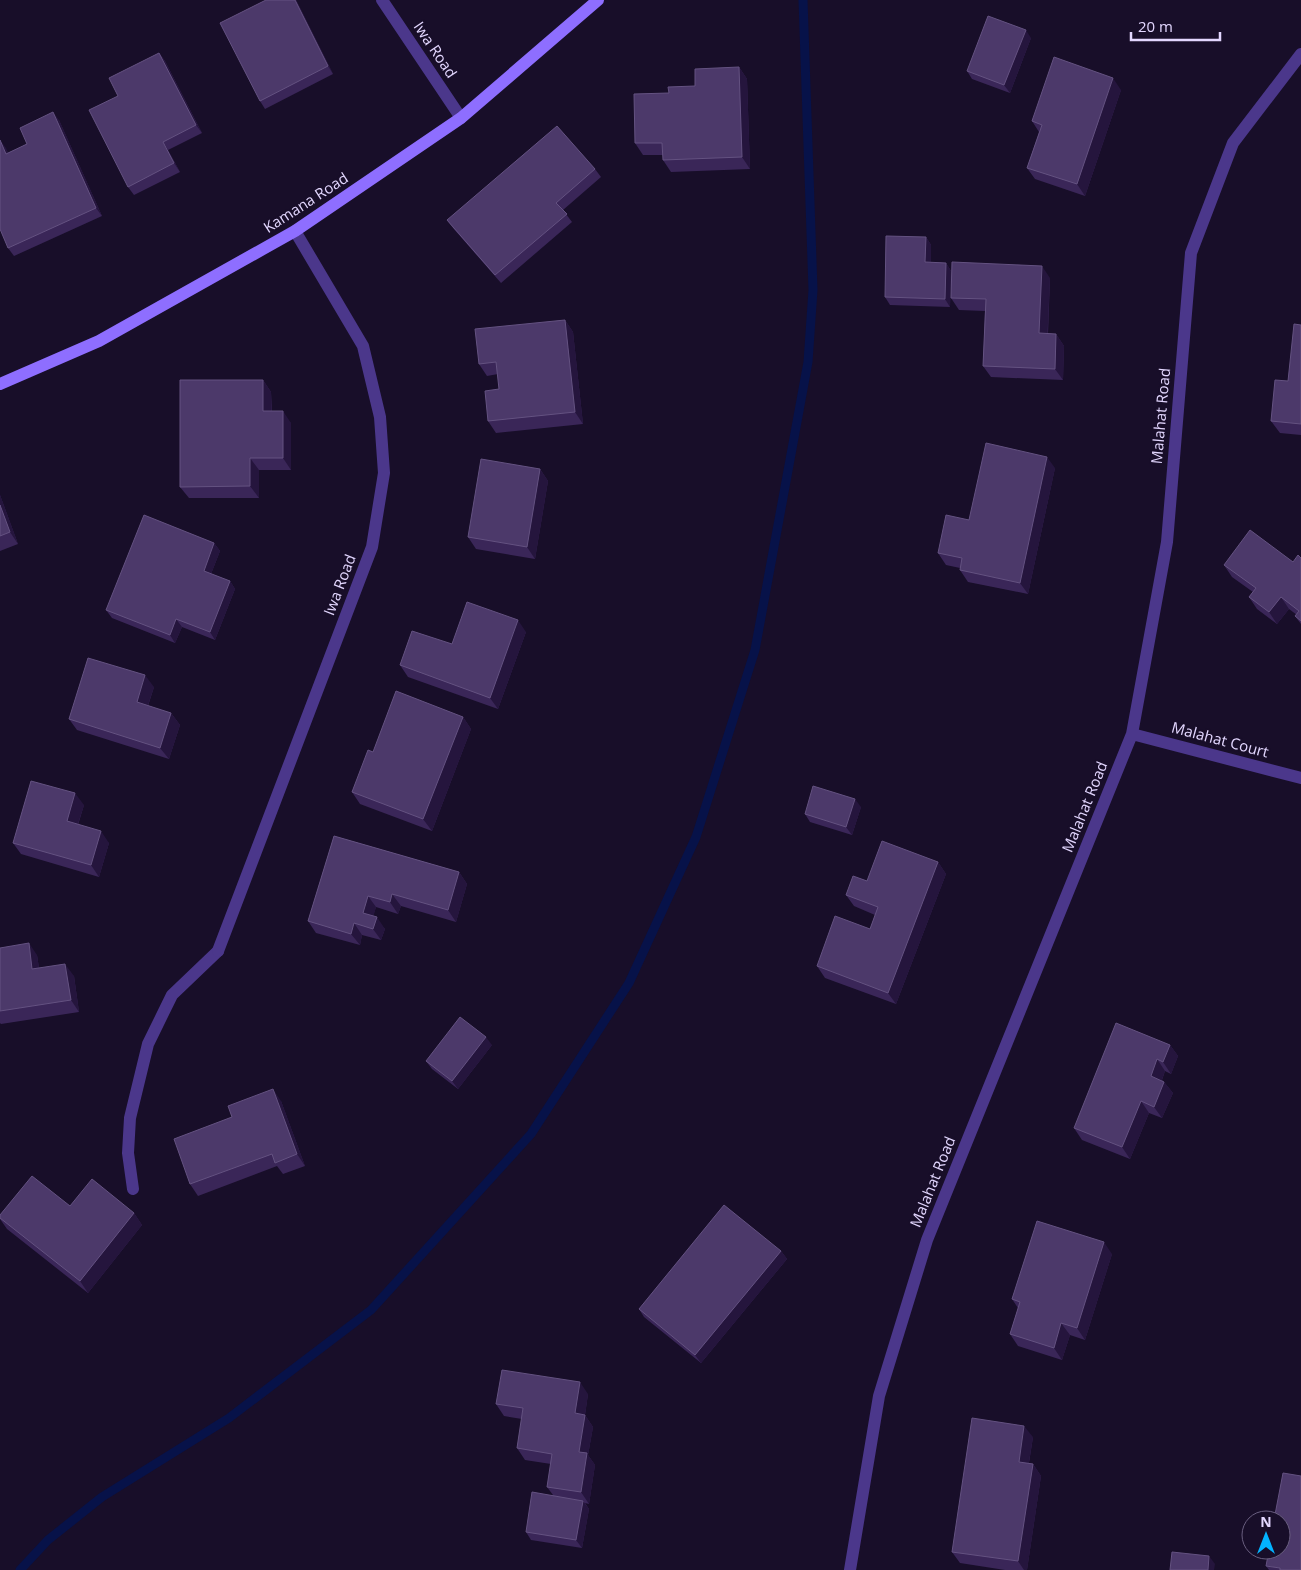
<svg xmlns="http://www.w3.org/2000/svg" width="1301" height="1570" viewBox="0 0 1301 1570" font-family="'Open Sans',sans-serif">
  <rect width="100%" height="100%" fill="#180e29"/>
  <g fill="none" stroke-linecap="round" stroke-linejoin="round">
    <path stroke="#071249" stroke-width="9" d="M20 1570 48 1540 102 1497 229 1418 371 1310 531 1134 629 983 696 837 755 650 808 362 813 290 803 0"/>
    <path stroke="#4b378b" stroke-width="12" d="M133 1189 128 1153 130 1118 148 1044 172 995 218 951"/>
    <path stroke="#4b378b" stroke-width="12" d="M382 0 461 118
      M1132 734 1301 778
      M218 951 372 547 384 473 380 417 363 346 295 231
      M850 1570 879 1396 927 1240 1132 734 1167 542 1191 253 1233 143 1301 54"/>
    <path stroke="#8e6eff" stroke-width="12" d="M0 384 99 341 295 231 461 118 598 0"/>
  </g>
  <path fill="#3a2658" d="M266 0H296L333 74 265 109 260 101Z
    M1031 38 1010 93 972 79 967 71Z
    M159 53 165 61 202 133 168 150 180 172 134 195 128 187 118 96Z
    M739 67 747 79 750 169 671 172 663 160V155H643L635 143 669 93 695 86Z
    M1121 90 1085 196 1035 179 1027 168 1039 132 1032 121Z
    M59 120 102 216 14 256 8 248 0 140 8 153 27 144Z
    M595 169 601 177 563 210 572 222 501 283 453 228 447 220Z
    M926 237 931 245V262L946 263 951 271 950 307 890 305 885 297Z
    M1050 278 1048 334H1056L1064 346 1063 380 991 377 983 366 985 311 959 310 951 298Z
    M565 320 573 332 583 424 496 433 488 421 499 389 498 374 487 376 479 364Z
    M1301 325V435L1280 433 1271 421 1288 381Z
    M263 380 271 392 272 411 291 423V470H259V498H189L180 487Z
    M1055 468 1028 594 968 582 960 570V568L946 565 938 553 969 520Z
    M540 469 548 481 535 559 476 549 468 537Z
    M0 495 18 544 0 551Z
    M214 543 220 551 211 574 230 581 235 589 215 640 182 627 175 643 112 618 106 610Z
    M1301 558V624L1295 616 1297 615 1289 609 1277 624 1257 609 1249 597 1253 592 1232 577 1224 565 1293 562Z
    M526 632 498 709 408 677 400 665 452 644Z
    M154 687 148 706 171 713 180 725 169 759 77 730 69 719Z
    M463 717 471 729 432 831 360 804 352 792 373 752Z
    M84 805 78 825 109 843 99 877 21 854 13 843Z
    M861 807 852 835 810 822 805 814Z
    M334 836 459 872 467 884 456 922 401 906 398 914 376 907 373 916 385 929 381 940 362 935 360 945 316 933 308 921Z
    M938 862 946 874 896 1004 825 978 817 966 870 929 875 915 854 906 846 895 867 881Z
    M0 948 37 955 39 968 74 976 79 1012 1 1024 0 1023Z
    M492 1045 458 1089 432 1069 426 1061Z
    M1170 1045 1178 1056 1171 1074 1165 1071 1162 1080 1164 1082 1173 1093 1162 1118 1149 1113 1130 1159 1082 1140 1074 1128Z
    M281 1101 305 1166 283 1174 277 1166 198 1196 190 1184Z
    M134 1213 142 1225 88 1293 7 1229 0 1219V1215Z
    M781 1251 787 1259 701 1363 644 1317 639 1309Z
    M1112 1254 1085 1340 1070 1335 1062 1360 1018 1346 1010 1334 1018 1308 1012 1299Z
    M588 1394 585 1415 593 1427 588 1455 595 1465 589 1504 585 1503 589 1509 582 1548 531 1540 526 1532 553 1495 547 1487 551 1464 525 1460 517 1448 522 1419 504 1416 496 1404Z
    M1033 1437 1029 1463 1033 1464 1041 1476 1027 1570H1005L960 1563 952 1552Z
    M1266 1566 1301 1570H1269Z"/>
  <path fill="#25153d" d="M295 0H296L333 74 328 66Z
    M1026 30 1031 38 1010 93 1004 85Z
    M159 53 165 61 202 133 196 125Z
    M739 67 747 79 750 169 742 157Z
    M1113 78 1121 90 1085 196 1077 184Z
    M53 112 59 120 102 216 96 208Z
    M0 140 6 148 12 162 6 154Z
    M163 142 168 150 180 172 174 163Z
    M926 237 931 245V270L925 262Z
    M946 263 951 271 950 307 945 299Z
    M1042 266 1050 278 1047 345 1039 333Z
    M565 320 573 332 583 424 575 412Z
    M1056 334 1064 346 1063 380 1055 369Z
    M263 380 271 392 272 423 263 411Z
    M283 411 291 423V470L283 458Z
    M1047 457 1055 468 1028 594 1020 583Z
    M250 458 259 470V498L250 486Z
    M540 469 548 481 535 559 527 547Z
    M0 495 18 544 10 532 0 505Z
    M214 543 220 551 209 579 204 571Z
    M230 581 235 589 215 640 210 632Z
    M1281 597 1289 609 1277 624 1269 612Z
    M176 619 182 627 175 643 170 635Z
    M518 620 526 632 498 709 490 698Z
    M145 675 154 687 145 714 137 702Z
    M171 713 180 725 169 759 160 748Z
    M463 717 471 729 432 831 423 819Z
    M75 793 84 805 75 833 67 821Z
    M855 799 861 807 852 835 846 827Z
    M101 831 109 843 99 877 91 865Z
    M938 862 946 874 896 1004 888 993Z
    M459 872 467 884 456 922 448 910Z
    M392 894 401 906 398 914 390 902Z
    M368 896 376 907 371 925 363 913Z
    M377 917 385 929 381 940 373 929Z
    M354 923 362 935 360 945 351 934Z
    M29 943 37 955 41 981 32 969Z
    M65 964 74 976 79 1012 71 1000Z
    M486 1037 492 1045 458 1089 452 1081Z
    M1170 1045 1178 1056 1171 1074 1163 1062Z
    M1157 1059 1165 1071 1159 1088 1151 1076Z
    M1164 1082 1173 1093 1162 1118 1154 1107Z
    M273 1089 281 1101 305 1166 297 1154Z
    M1141 1101 1149 1113 1130 1159 1122 1147Z
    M134 1213 142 1225 88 1293 80 1281Z
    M1104 1242 1112 1254 1085 1340 1077 1328Z
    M781 1251 787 1259 701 1363 695 1355Z
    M1061 1323 1070 1335 1062 1360 1054 1348Z
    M580 1382 588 1394 585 1415 593 1427 588 1455 595 1465 589 1504 581 1492 579 1452 575 1413Z
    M1024 1426 1033 1437 1027 1474 1019 1462Z
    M1033 1464 1041 1476 1027 1570H1024L1018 1561Z
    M583 1501 589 1509 582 1548 576 1540Z
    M1209 1556 1215 1564 1214 1570H1208Z"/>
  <path fill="#4c396a" stroke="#645281" d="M266 0H295L328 66 260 101 220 23Z
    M988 16 1026 30 1004 85 967 71Z
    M159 53 196 125 163 142 174 163 128 187 89 110 118 96 109 78Z
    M1054 57 1113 78 1077 184 1027 168 1042 125 1032 121Z
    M739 67 742 157 663 160 662 143H635L634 94 669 93 668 87 695 86V69Z
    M53 112 96 208 8 248 0 229V140L6 154 27 144 20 128Z
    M557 126 595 169 556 203 567 214 495 275 447 220Z
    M886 236 926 237 925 262 946 263 945 299 885 297Z
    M952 262 1042 266 1039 333 1056 334 1055 369 983 366 986 299 951 298Z
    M565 320 575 412 488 421 485 391 499 389 496 362 479 364 475 329Z
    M1294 324 1301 325V424L1271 421 1275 380 1288 381Z
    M180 380H263V411H283V458H250V486L180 487Z
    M986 443 1047 457 1020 583 960 570 962 558 938 553 946 515 969 520Z
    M481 459 540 469 527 547 468 537Z
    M0 505 10 532 0 536Z
    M144 515 214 543 204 571 230 581 210 632 176 619 170 635 106 610Z
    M1250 530 1293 562 1298 555 1301 558V621L1295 616 1299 611 1281 597 1269 612 1249 597 1256 588 1224 565Z
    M467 602 518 620 490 698 400 665 412 631 452 644Z
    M88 658 145 675 137 702 171 713 160 748 69 719Z
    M396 691 463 717 423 819 352 792 368 750 373 752Z
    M31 781 75 793 67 821 101 831 91 865 13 843Z
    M813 786 855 799 846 827 805 814Z
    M334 836 459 872 448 910 392 894 390 902 368 896 363 913 377 917 373 929 354 923 351 934 308 921Z
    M882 841 938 862 888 993 817 966 835 916 870 929 878 907 846 895 853 876 867 881Z
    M29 943 32 969 65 964 71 1000 0 1011V948Z
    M460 1017 486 1037 452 1081 426 1061Z
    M1116 1023 1170 1045 1163 1062 1157 1059 1151 1076 1164 1082 1154 1107 1141 1101 1122 1147 1074 1128Z
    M273 1089 297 1154 275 1163 272 1154 190 1184 174 1139 232 1117 228 1106Z
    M32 1176 70 1206 92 1179 134 1213 80 1281 0 1218V1215Z
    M724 1205 781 1251 695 1355 639 1309Z
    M1037 1221 1104 1242 1077 1328 1061 1323 1054 1348 1010 1334 1020 1302 1012 1299Z
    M502 1370 580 1382 575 1413 585 1415 579 1452 587 1453 581 1492 547 1487 552 1454 517 1448 523 1408 496 1404Z
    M972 1418 1024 1426 1019 1462 1033 1464 1018 1561 952 1552Z
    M1283 1473 1301 1476V1570H1280V1568L1266 1566 1269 1550H1281V1520H1274Z
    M532 1492 583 1501 576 1540 526 1532Z
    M1172 1552 1209 1556 1208 1570H1170Z"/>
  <g text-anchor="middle" stroke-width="4" stroke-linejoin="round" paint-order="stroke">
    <g font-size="15" fill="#e3d7ff" stroke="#180e29">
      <text transform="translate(435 50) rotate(56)" y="5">Iwa Road</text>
      <text transform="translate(306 203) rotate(-33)" y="5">Kamana Road</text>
      <text transform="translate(1161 416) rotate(-85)" y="5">Malahat Road</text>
      <text transform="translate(340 585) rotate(-69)" y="5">Iwa Road</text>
      <text transform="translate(1220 740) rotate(15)" y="5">Malahat Court</text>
      <text transform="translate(1085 807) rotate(-68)" y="5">Malahat Road</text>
      <text transform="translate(933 1182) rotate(-68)" y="5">Malahat Road</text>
    </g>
  </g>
  <g transform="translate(1266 1535)"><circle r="24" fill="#180e29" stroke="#695e7f"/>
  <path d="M0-4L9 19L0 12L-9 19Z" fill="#03b3ff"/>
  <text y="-8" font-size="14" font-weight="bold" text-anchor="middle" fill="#e3d7ff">N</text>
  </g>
  <path d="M1131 32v8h89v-8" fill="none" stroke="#e3d7ff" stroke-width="2.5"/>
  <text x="1138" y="32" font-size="15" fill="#e3d7ff" stroke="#180e29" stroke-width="4" paint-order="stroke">20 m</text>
</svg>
